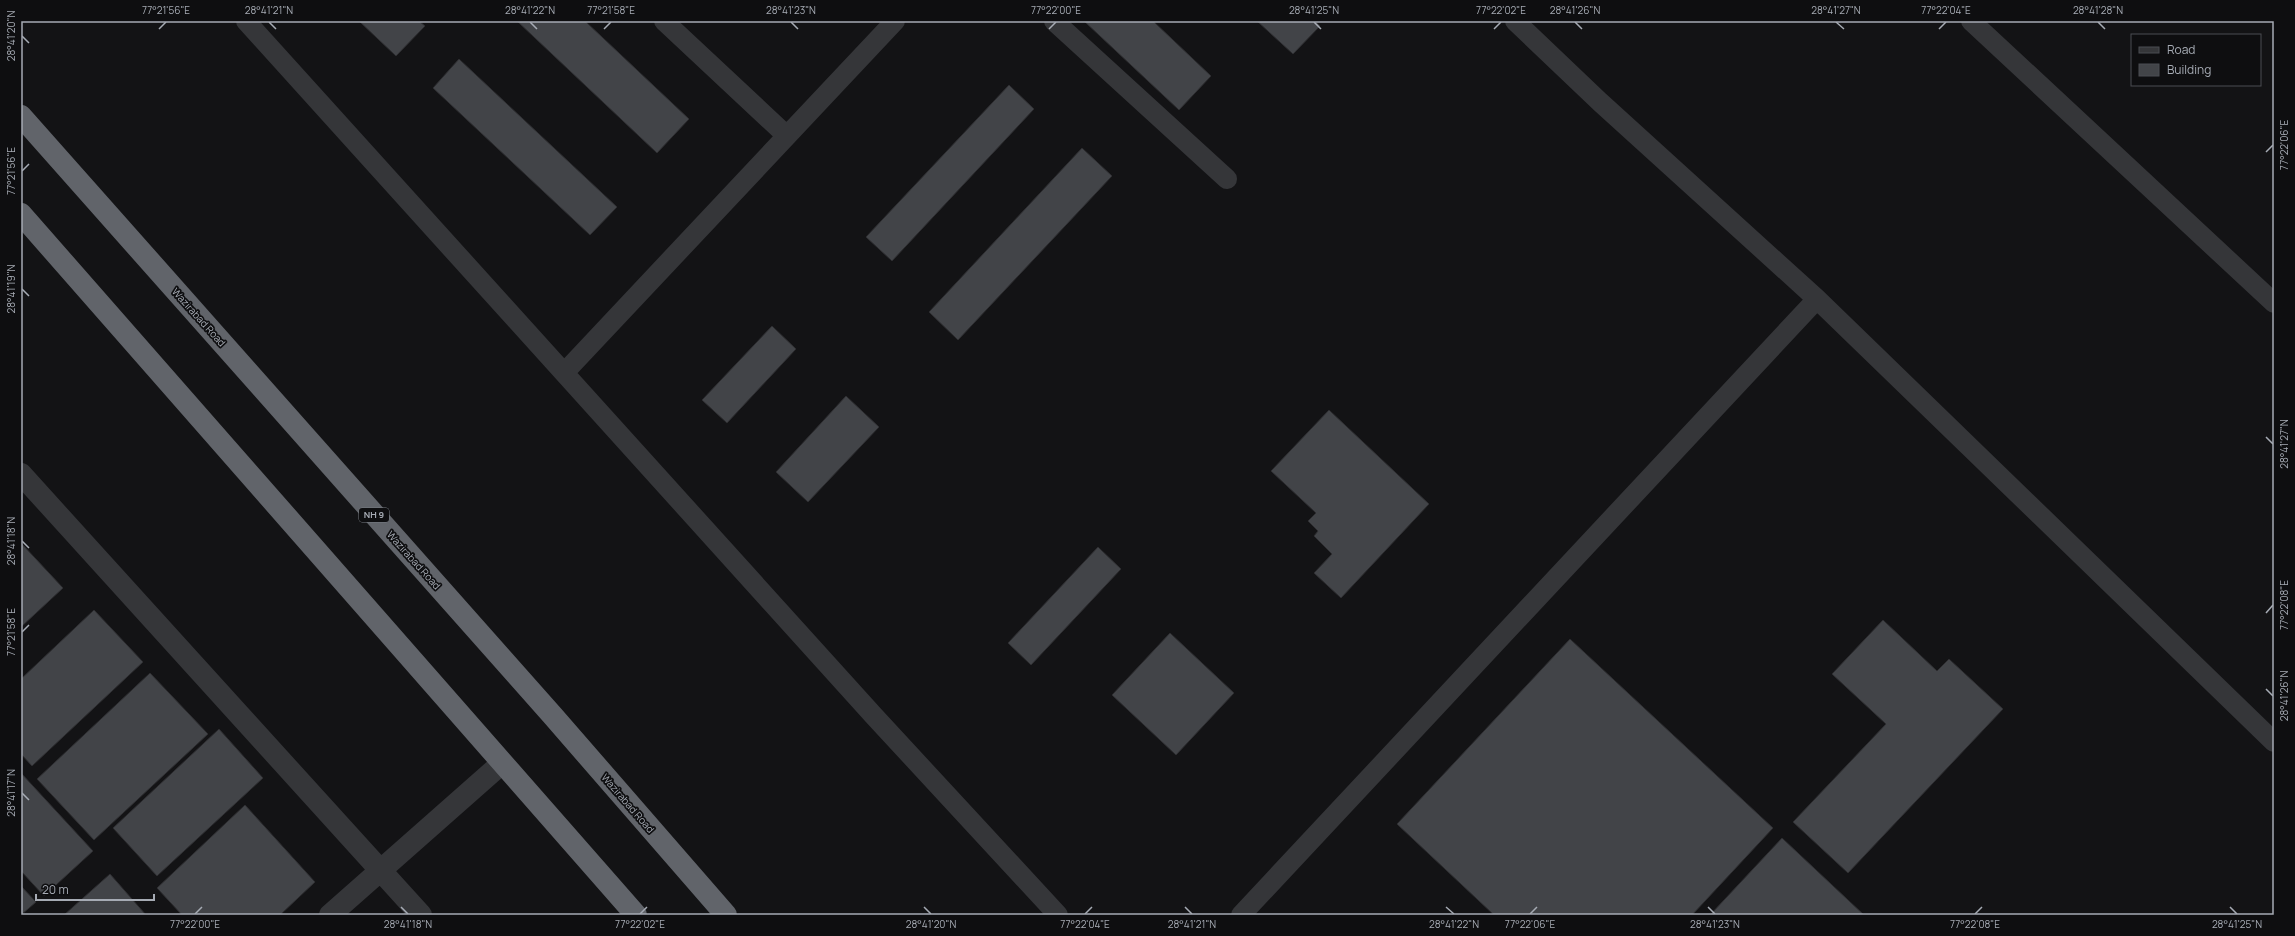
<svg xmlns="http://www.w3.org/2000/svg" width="2295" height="936" viewBox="0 0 2295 936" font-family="Manrope,sans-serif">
  <rect width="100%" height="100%" fill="#131315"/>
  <path fill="#424448" stroke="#2e2e31" d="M359 21H419L425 26 396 56Z
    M517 21H585L689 119 657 153Z
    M1084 21H1153L1211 76 1179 110Z
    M1257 21H1315L1320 26 1293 54Z
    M459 59 617 207 590 235 433 88Z
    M1009 85 1034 109 892 261 866 237Z
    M1082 148 1112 176 958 340 929 312Z
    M772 326 796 349 727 423 702 400Z
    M846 396 879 427 808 502 776 472Z
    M1329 410 1429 504 1341 598 1314 573 1332 554 1314 536 1318 531 1308 521 1316 513 1271 471Z
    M21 543 63 588 21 627Z
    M1098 547 1121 569 1031 665 1008 643Z
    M94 610 143 662 32 766 21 754V679Z
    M1883 620 1937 671 1949 659 2003 709 1848 873 1793 822 1886 724 1832 674Z
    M1170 633 1234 693 1176 755 1112 695Z
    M1570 639 1773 828 1692 915H1494L1397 824Z
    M150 673 208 734 94 840 37 779Z
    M219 729 263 778 157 876 113 828Z
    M21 773 93 851 44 896 21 871Z
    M245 805 315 882 280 915H182L157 888Z
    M1782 838 1864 915H1710Z
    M110 874 146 915H64Z
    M21 886 36 902 21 915Z"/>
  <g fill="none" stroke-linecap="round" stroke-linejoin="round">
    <path stroke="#353639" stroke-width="20" d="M246 21 874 716 1058 915
      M664 21 787 136
      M1054 21 1227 179
      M1515 21 1600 102 1817 299 2274 742
      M1971 21 2274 303
      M564 373 895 21
      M1241 915 1817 299"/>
    <path stroke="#353639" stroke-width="22" d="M21 474 421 915
      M330 915 501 764"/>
    <path stroke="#61646a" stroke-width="22" d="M21 116 553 716 726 915
      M21 214 636 915"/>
  </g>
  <path fill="none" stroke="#a6abb4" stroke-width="1.5" d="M269 22 276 29M530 22 537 29M791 22 798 29M1314 22 1321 29M1575 22 1582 29M1836 22 1844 29M2098 22 2105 29M159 29 166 22M604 29 611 22M1049 29 1056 22M1494 29 1501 22M1939 29 1946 22M22 36 29 43M2266 152 2273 145M22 171 29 164M22 289 29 296M2266 437 2273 444M22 541 29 548M2266 613 2273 605M22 632 29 625M2266 689 2273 696M22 793 29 800M401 907 408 914M924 907 931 914M1185 907 1192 914M1446 907 1454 914M1708 907 1715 914M2230 907 2237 914M195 914 202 907M640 914 647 907M1085 914 1092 907M1530 914 1537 907M1975 914 1982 907"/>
  <g text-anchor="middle" stroke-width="3.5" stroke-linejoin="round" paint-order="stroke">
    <rect fill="#0e0e10" stroke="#787c83" stroke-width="1" x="359" y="508" width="30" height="14" rx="3"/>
    <g font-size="9" font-weight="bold" fill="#a6abb4">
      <text x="374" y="518">NH 9</text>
    </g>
    <g font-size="10" fill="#a6abb4" stroke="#0e0e10">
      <text transform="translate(199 317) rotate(48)" y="4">Wazirabad Road</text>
      <text transform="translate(414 560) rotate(48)" y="4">Wazirabad Road</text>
      <text transform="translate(628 803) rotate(49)" y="4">Wazirabad Road</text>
    </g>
  </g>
  <rect width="2295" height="936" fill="none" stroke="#0e0e10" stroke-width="44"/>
  <rect x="2131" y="34" width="130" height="52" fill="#0e0e10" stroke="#4b4d52"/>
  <rect x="2139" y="47" width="20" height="6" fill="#353639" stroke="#4b4d52"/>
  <text x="2167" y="54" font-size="12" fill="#a6abb4">Road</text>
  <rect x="2139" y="64" width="20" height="12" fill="#424448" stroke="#4b4d52"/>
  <text x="2167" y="74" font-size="12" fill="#a6abb4">Building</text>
  <path d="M36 894v6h118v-6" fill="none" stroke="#a6abb4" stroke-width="2"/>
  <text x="42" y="894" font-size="12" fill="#a6abb4" stroke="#0e0e10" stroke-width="3" paint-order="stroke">20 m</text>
  <rect x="22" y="22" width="2251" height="892" fill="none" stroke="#a6abb4" stroke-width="1.5"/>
  <g font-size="10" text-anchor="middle" fill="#a6abb4">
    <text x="166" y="14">77°21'56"E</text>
    <text x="269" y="14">28°41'21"N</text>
    <text x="530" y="14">28°41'22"N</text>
    <text x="611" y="14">77°21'58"E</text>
    <text x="791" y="14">28°41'23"N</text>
    <text x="1056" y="14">77°22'00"E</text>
    <text x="1314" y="14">28°41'25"N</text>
    <text x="1501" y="14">77°22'02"E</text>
    <text x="1575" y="14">28°41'26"N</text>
    <text x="1836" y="14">28°41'27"N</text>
    <text x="1946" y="14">77°22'04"E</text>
    <text x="2098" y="14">28°41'28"N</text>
    <text transform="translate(11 36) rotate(-90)" y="4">28°41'20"N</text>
    <text transform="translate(2284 145) rotate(-90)" y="4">77°22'06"E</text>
    <text transform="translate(11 171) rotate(-90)" y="4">77°21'56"E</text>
    <text transform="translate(11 289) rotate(-90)" y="4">28°41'19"N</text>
    <text transform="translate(2284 444) rotate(-90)" y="4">28°41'27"N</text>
    <text transform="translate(11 541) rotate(-90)" y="4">28°41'18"N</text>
    <text transform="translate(2284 605) rotate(-90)" y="4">77°22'08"E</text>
    <text transform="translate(11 632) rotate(-90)" y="4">77°21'58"E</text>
    <text transform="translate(2284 696) rotate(-90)" y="4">28°41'26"N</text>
    <text transform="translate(11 793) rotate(-90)" y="4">28°41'17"N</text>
    <text x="195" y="928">77°22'00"E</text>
    <text x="408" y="928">28°41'18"N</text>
    <text x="640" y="928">77°22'02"E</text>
    <text x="931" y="928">28°41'20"N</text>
    <text x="1085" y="928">77°22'04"E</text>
    <text x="1192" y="928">28°41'21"N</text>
    <text x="1454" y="928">28°41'22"N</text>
    <text x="1530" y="928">77°22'06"E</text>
    <text x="1715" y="928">28°41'23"N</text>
    <text x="1975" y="928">77°22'08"E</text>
    <text x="2237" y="928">28°41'25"N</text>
  </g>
</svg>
